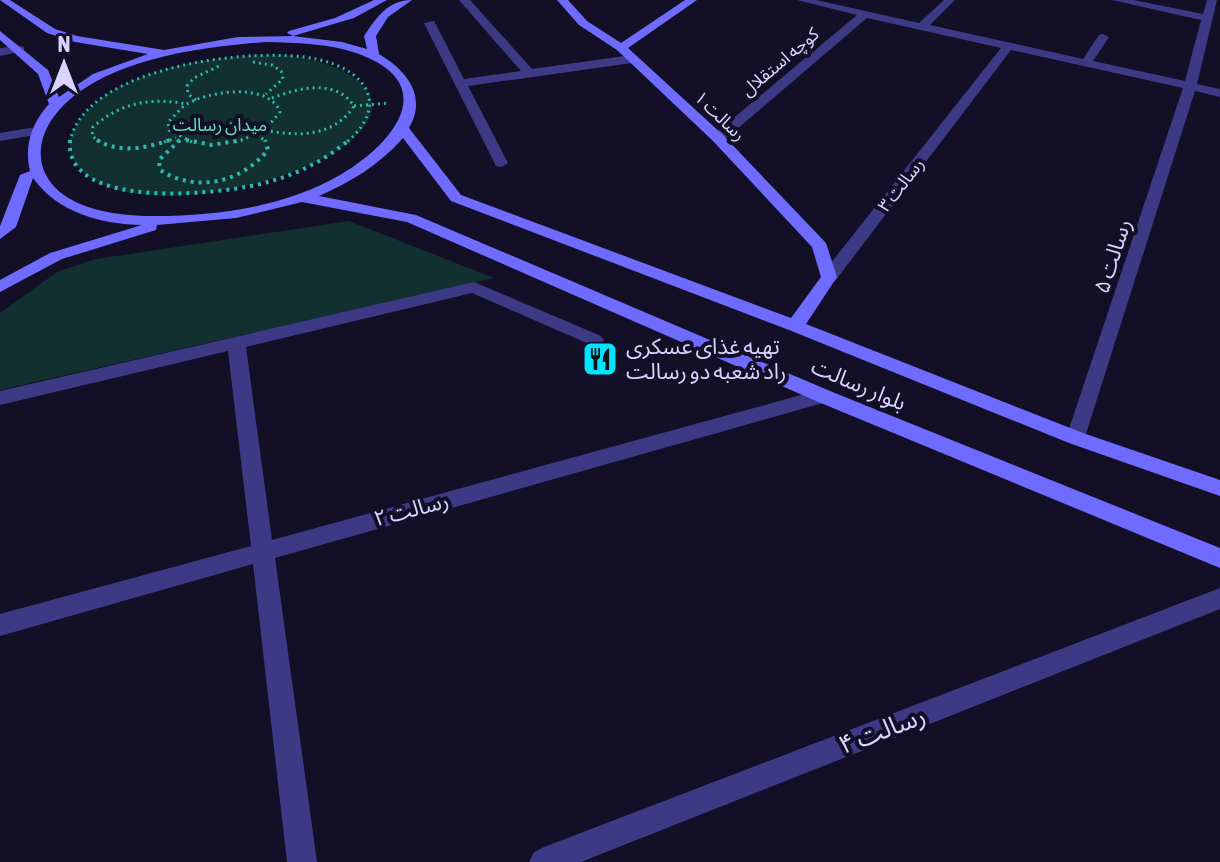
<svg xmlns="http://www.w3.org/2000/svg" width="1220" height="862" viewBox="0 0 1220 862" font-family="'Asap Condensed','Noto Sans Arabic',sans-serif">
  <rect width="100%" height="100%" fill="#130f26"/>
  <path fill="#12302f" d="M283 55C349 62 419 100 332 154 280 187 117 224 75 163 68 153 68 139 74 129 108 67 221 54 283 55Z
    M349 221 494 278 0 390V313L57 272 96 259Z"/>
  <g fill="none" stroke-linecap="round" stroke-linejoin="round">
    <path stroke="#2fb8b0" stroke-width="3" stroke-dasharray="2 4" stroke-linecap="butt" d="M253 62 272 65 281 71 283 79 266 94
      M196 100 188 94 187 86 194 78 219 66
      M354 106 389 103
      M265 130C298 137 334 137 354 106 335 78 299 88 272 98
      M257 134 266 142
      M70 142C84 66 255 46 316 59 365 69 391 104 347 142
      M100 142 92 136 93 127C120 103 151 97 186 104
      M164 142 176 138
      M177 142 180 140
      M192 142 169 130 168 122C174 117 180 108 187 104 209 91 269 82 280 112 268 128 254 137 234 142"/>
    <path stroke="#2fb8b0" stroke-width="4" stroke-dasharray="3 5" stroke-linecap="butt" d="M70 140C63 213 228 194 268 182 298 174 325 160 349 140
      M97 140C120 154 146 148 170 140
      M180 140 159 160 160 170C196 193 241 183 268 150L265 140
      M186 140 212 145 242 140"/>
    <path fill="#3d3a85" fill-rule="evenodd" d="M459 0H470L532 69 632 55 638 59 632 63 468 86 508 163 501 167 496 166 424 23 434 21 464 79 521 71Z
      M797 0H816L919 23 944 0H955L930 25 1083 59 1099 35 1103 34 1109 37 1093 61 1185 81 1201 20 1112 0H1133L1203 14 1207 0H1217L1197 84 1220 89V97L1195 91 1083 443H1069L1066 438 1183 88 1011 50 835 281 829 282 821 277 823 273 1001 48 867 18 723 141H713V135L857 15Z
      M20 46 24 47V51L0 56V48Z
      M30 128 35 129V135L0 141V133Z
      M474 282 601 336 604 340 601 344H589L472 293 246 347 272 540 823 389 833 396 823 403 275 558 317 862H287L253 564 0 636V614L251 546 228 351 0 405V391Z
      M1220 588V609L581 862H529L534 852 544 847Z"/>
    <path fill="#6f6bff" fill-rule="evenodd" d="M0 0H10L55 29 77 36 164 50 238 37 293 36 287 33 289 31 335 18 374 0H387L354 18 293 36 342 42 367 49 364 36C377 17 388 0 412 0L388 17 376 36 379 54C408 71 427 97 409 128L461 195 791 318 821 277 812 247 713 141 617 50 579 25 557 0H568L587 21 621 43 685 0H697L628 48 723 135 826 243 837 277 806 324 1083 433 1220 480V496L1069 443 789 330 451 201 403 138C379 165 351 182 319 196L416 215 830 391 1220 548V568L816 401 407 222 302 202 236 218 157 225 156 230 62 259 0 292V280L50 253 142 225C101 224 58 213 33 178L16 227 0 239V226L20 175 30 171C24 146 31 124 49 104L38 74 0 40V31L48 70 59 97 93 74 148 54 75 42 47 33ZM266 42C296 43 328 43 356 53 443 83 394 144 340 175 283 208 211 217 146 216 113 215 61 208 45 173 38 159 40 140 48 126 85 61 198 47 266 42Z"/>
  </g>
  <defs>
    <symbol id="restaurant-square" viewBox="-11 -11 22 22"><rect x="-9" y="-9" width="18" height="18" rx="4" fill="#00e5ff" stroke="#130f26"/><path d="M-5-6h1v4h1v-4h1v4h1v-4h1v5L-1.5 .5V6h-2V.5L-5-1ZM5-6V6H3V1.5H1.5Q1.5-4 5-6Z" fill="#111"/></symbol>
  </defs>
  <g fill-rule="evenodd">
    <use href="#restaurant-square" x="580" y="339" width="40" height="40"/>
  </g>
  <g text-anchor="middle" stroke-width="8" stroke-linejoin="round" paint-order="stroke">
    <g font-size="18" fill="#d9d4ff" stroke="#130f26">
      <text transform="translate(780 62) rotate(-40)" y="6">کوچه استقلال</text>
      <text transform="translate(720 116) rotate(44)" y="6">رسالت ۱</text>
      <text transform="translate(901 185) rotate(-52)" y="6">رسالت ۳</text>
    </g>
    <g font-size="18" fill="#5fe0c0" stroke="#130f26">
      <text x="220" y="131">میدان رسالت</text>
    </g>
    <g font-size="22" fill="#d9d4ff" stroke="#130f26">
      <text transform="translate(1112 256) rotate(-72)" y="8">رسالت ۵</text>
      <text transform="translate(859 384) rotate(23)" y="8">بلوار رسالت</text>
      <text transform="translate(411 509) rotate(-15)" y="8">رسالت ۲</text>
    </g>
    <g font-size="22" fill="#d9d4ff" stroke="#130f26" text-anchor="start">
      <text x="626" y="354">تهیه غذای عسکری<tspan x="626" dy="25">راد شعبه دو رسالت</tspan></text>
    </g>
    <g font-size="26" fill="#d9d4ff" stroke="#130f26">
      <text transform="translate(882 730) rotate(-21)" y="9">رسالت ۴</text>
    </g>
  </g>
  <g transform="translate(64 64)" stroke="#130f26" stroke-width="6" paint-order="stroke">
  <path d="M0-6L14 30L0 20L-14 30Z" fill="#d9d4ff"/>
  <text y="-12" font-size="22" font-weight="bold" text-anchor="middle" fill="#d9d4ff">N</text>
  </g>
</svg>
